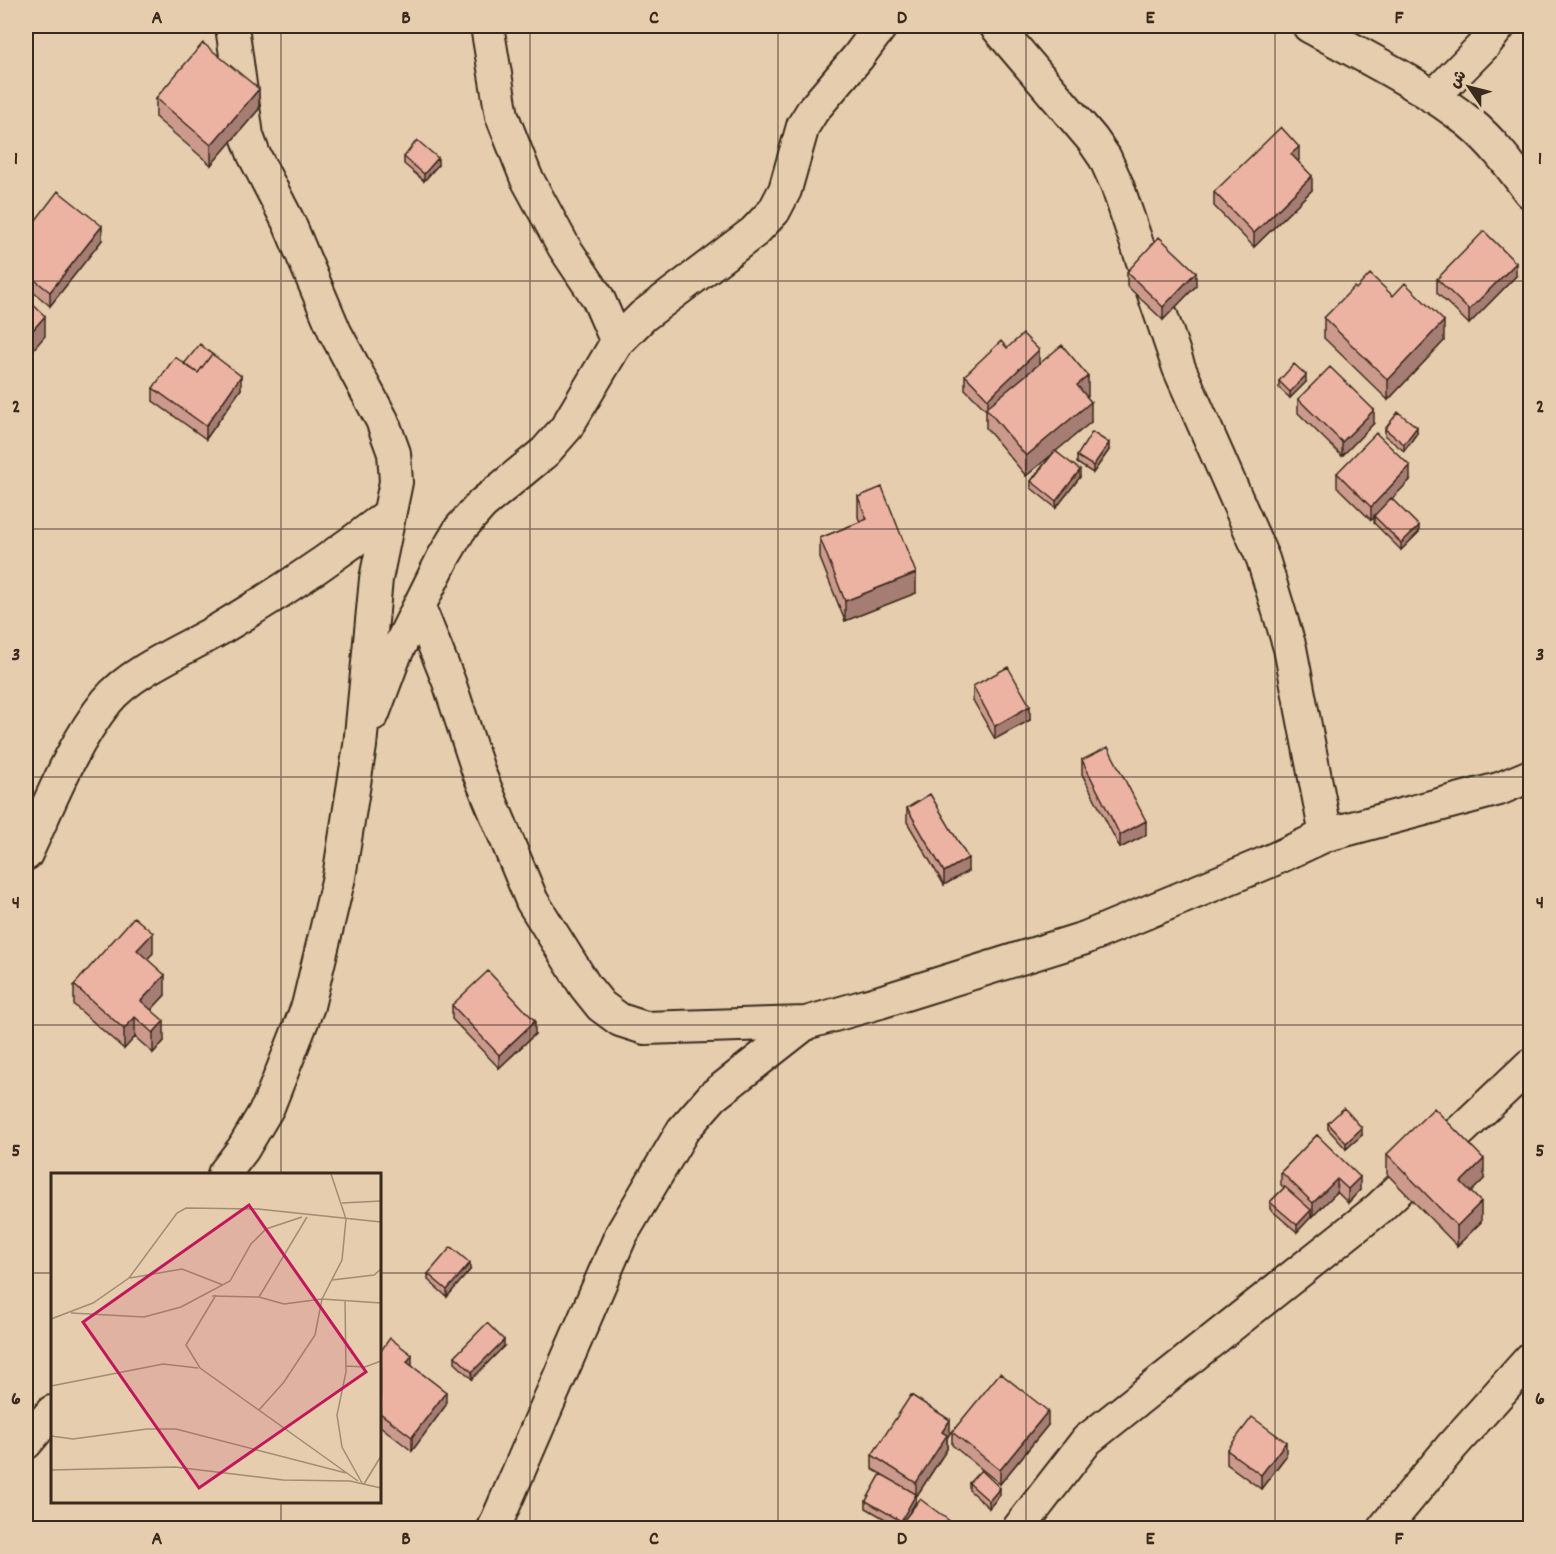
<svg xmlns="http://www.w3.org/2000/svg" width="1556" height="1554" viewBox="0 0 1556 1554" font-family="Dekko,'Playpen Sans Arabic',sans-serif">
  <rect width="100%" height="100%" fill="#e5cdad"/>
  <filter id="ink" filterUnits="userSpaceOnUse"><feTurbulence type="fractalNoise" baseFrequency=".0167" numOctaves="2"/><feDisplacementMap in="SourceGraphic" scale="12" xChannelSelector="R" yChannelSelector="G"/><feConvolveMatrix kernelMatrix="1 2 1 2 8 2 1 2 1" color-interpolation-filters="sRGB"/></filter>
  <g filter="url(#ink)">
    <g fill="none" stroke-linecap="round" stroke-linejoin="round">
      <defs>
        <path id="minor" d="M487 26 502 116 526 177 564 247 598 298 617 342
          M996 26 1092 139 1105 158 1117 185 1179 368 1263 559 1290 648 1326 835
          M1309 26C1361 55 1425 86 1470 123 1494 143 1512 168 1530 192
          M1433 97 1484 45 1499 26
          M419 607 449 682 479 773 532 901 585 986 601 1006 620 1020 645 1028 806 1023 880 1002 1085 938 1268 862 1326 835 1499 789 1530 776
          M373 714 395 655 443 558 460 529 482 504 545 452 566 428 617 342 643 316 754 232 774 211 785 190 803 126 813 110 858 57 881 26
          M26 854C50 803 71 746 107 701 130 672 185 649 218 630 277 595 334 557 388 515
          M224 1174 243 1149 268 1107 308 1006 339 877 360 746 376 579 396 482 394 453 382 420 335 332 289 223 254 155 247 136 232 26
          M26 1443 52 1412
          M494 1528 621 1235 683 1130 713 1096 806 1023
          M1019 1528 1087 1440 1378 1209 1530 1065
          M1384 1528 1452 1446 1530 1359"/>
      </defs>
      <use href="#minor" stroke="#3b2a1e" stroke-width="36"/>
      <use href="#minor" stroke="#e5cdad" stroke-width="32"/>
    </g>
    <path fill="#cb9a8c" stroke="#3b2a1e" stroke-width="1.5" d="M156 98 259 109 211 165 156 118Z
      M404 157 438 165 424 181 404 164Z
      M1299 160 1298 161 1312 190 1254 247 1214 206V192Z
      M26 233 102 240 50 306 26 286Z
      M1127 272 1196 286 1163 320 1127 286Z
      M1516 276 1469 324 1437 293V279Z
      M1356 289 1444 341 1388 400 1324 338V318Z
      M1007 348 1039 364 1088 396 1087 397 1091 422 1056 451 1080 477 1056 508 1031 488V481L1052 454 1026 476 986 428V410L965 389V375Z
      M1279 381 1306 382 1290 398 1279 388Z
      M153 388 241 389 206 439 153 401Z
      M1298 399 1374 423 1342 456 1298 413Z
      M1385 429 1417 433 1404 451 1385 436Z
      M1109 450 1093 473 1077 463V456Z
      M1337 473 1410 480 1391 499 1419 532 1401 550 1374 523V518L1371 520 1337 487Z
      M858 497 916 593 845 621 820 558V538L860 522 858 517Z
      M973 686 1030 720 995 739 973 700Z
      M1082 760 1146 835 1120 848 1082 774Z
      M907 808 968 871 944 885 907 822Z
      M153 953 147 959 165 995 151 1010 164 1041 153 1053 135 1037 124 1049 74 1005V985Z
      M452 1005 535 1034 499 1068 452 1019Z
      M1328 1123 1362 1135 1346 1149 1328 1129Z
      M1317 1135 1360 1190 1348 1203 1337 1192 1313 1216 1311 1214V1217L1297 1232 1270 1209V1202L1284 1188 1281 1185V1172Z
      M1387 1154 1484 1179 1471 1192 1481 1222 1457 1246 1387 1174Z
      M470 1270 447 1297 428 1280V1274Z
      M504 1346 472 1379 455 1363V1356Z
      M380 1352 412 1366 446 1405 412 1451 380 1426Z
      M1048 1425 1000 1484 952 1445V1432Z
      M950 1433 947 1438V1449L916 1497V1501L907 1516 899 1527 866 1508V1501L881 1474 872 1469V1455Z
      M1227 1450 1286 1456 1261 1489 1227 1464Z
      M969 1483 1000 1495 989 1508 969 1490Z"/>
    <path fill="#a57d72" stroke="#3b2a1e" stroke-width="1.5" d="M259 89V109L211 165V145Z
      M1299 147V160L1291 168V154Z
      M438 158V165L424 181V174Z
      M1312 176V190L1254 247V233Z
      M102 226V240L50 306V292Z
      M1516 263V276L1469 324V310Z
      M1196 272V286L1163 320V307Z
      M45 316V336L26 358V338Z
      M1444 321V341L1388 400V380Z
      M1039 350V364L988 410V399Z
      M1306 375V382L1290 398V392Z
      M241 376V389L206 439V426Z
      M1088 376V396L1077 405V385Z
      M1091 402V422L1026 476V456Z
      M1374 410V423L1342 456V442Z
      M1417 427V433L1404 451V444Z
      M1109 443V450L1093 473V466Z
      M1410 466V480L1375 517 1374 516V518L1371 520V507Z
      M1080 470V477L1056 508V501Z
      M1419 526V532L1401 550V543Z
      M916 573V593L845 621V601Z
      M1030 706V720L995 739V726Z
      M1146 821V835L1120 848V835Z
      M968 858V871L944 885V872Z
      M153 933V953L137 970V950Z
      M165 975V995L141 1021V1001Z
      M135 1017V1037L124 1049V1029Z
      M164 1021V1041L153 1053V1033Z
      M535 1021V1034L499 1068V1055Z
      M1362 1128V1135L1346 1149V1143Z
      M1484 1159V1179L1461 1202V1182Z
      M1360 1177V1190L1348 1203V1189Z
      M1337 1179V1192L1313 1216V1203Z
      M1481 1202V1222L1457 1246V1226Z
      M1311 1210V1217L1297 1232V1225Z
      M470 1263V1270L447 1297V1290Z
      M504 1340V1346L472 1379V1372Z
      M412 1355V1368L407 1362Z
      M446 1392V1405L412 1451V1437Z
      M1048 1411V1425L1000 1484V1470Z
      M950 1420V1433L947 1438V1449L916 1497V1483L942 1432Z
      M1286 1442V1456L1261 1489V1475Z
      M1000 1488V1495L989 1508V1501Z
      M916 1494V1501L901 1527V1521Z"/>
    <path fill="#ecb3a3" stroke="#3b2a1e" stroke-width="1.5" d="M203 43 259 89 211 145 156 98Z
      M1281 127 1299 147 1291 154 1312 176 1254 233 1214 192Z
      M417 140 438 158 424 174 404 157Z
      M58 191 102 226 50 292 26 273V233Z
      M1484 231 1516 263 1469 310 1437 279Z
      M1159 237 1196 272 1163 307 1127 272Z
      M1370 274 1393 296 1405 283 1444 321 1388 380 1324 318 1354 287 1356 289Z
      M26 298 45 316 26 338Z
      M1023 334 1039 350 988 399 965 375 1001 341 1007 348Z
      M200 344 214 356 212 354 198 373 184 364Z
      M1062 345 1088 376 1077 385 1091 402 1026 456 986 408Z
      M212 354 241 376 206 426 153 388 175 357 198 373Z
      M1294 364 1306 375 1290 392 1279 381Z
      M1330 367 1374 410 1342 442 1298 399Z
      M1398 412 1417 427 1404 444 1385 429Z
      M1092 432 1109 443 1093 466 1077 456Z
      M1376 433 1410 466 1371 507 1337 473Z
      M1055 451 1080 470 1056 501 1031 481Z
      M882 487 916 573 845 601 820 538 867 519 858 497Z
      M1391 498 1419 526 1401 543 1374 516Z
      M1008 667 1030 706 995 726 973 686Z
      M1108 747 1146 821 1120 835 1082 760Z
      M930 794 968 858 944 872 907 808Z
      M134 917 153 933 137 950 165 975 141 1001 164 1021 153 1033 135 1017 124 1029 74 985Z
      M488 971 535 1021 499 1055 452 1005Z
      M1344 1108 1362 1128 1346 1143 1328 1123Z
      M1434 1108 1484 1159 1461 1182 1481 1202 1457 1226 1387 1154Z
      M1317 1135 1360 1177 1348 1189 1337 1179 1313 1203 1281 1172Z
      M1285 1187 1311 1210 1297 1225 1270 1202Z
      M451 1247 470 1263 447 1290 428 1274Z
      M487 1323 504 1340 472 1372 455 1356Z
      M390 1338 412 1355 407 1362 446 1392 412 1437 380 1413V1352Z
      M1000 1373 1048 1411 1000 1470 952 1432Z
      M911 1395 950 1420 942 1432 947 1435 916 1483 872 1455Z
      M1252 1417 1286 1442 1261 1475 1227 1450Z
      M981 1470 1000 1488 989 1501 969 1483Z
      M881 1474 916 1494 901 1521 866 1501Z
      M920 1499 959 1528H898Z"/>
  </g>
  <path fill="none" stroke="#3b2a1e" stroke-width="1.5" stroke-opacity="0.55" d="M281 26V1174M530 26V1528M778 26V1528M1026 26V1528M1275 26V1528M26 281H1530M26 529H1530M26 777H1530M26 1025H1530M26 1273H52M380 1273H1530M281 1502V1528"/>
  <g transform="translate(51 1173)">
    <rect width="330" height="330" fill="#e5cdad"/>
    <path fill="none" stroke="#a18c74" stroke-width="1.5" d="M291 30 330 28M79 105 131 96 172 112M281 107 323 102 330 96M165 122 135 172 149 195 307 308M161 123 208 124 233 131 271 126 330 130M208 124 256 44M294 127 295 199 286 242 291 274 311 310M20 140 93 144 130 134 179 108 200 71 215 56 251 44M0 146 42 130 78 105 126 40 135 35 207 36 330 49M295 193 314 194 330 188M0 213 112 191 147 195M208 237 233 209 264 162 271 126 291 87 295 46 280 1M0 263 22 266 96 256H125L295 300M0 297 124 294 232 307 299 308 330 315M313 311 330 283"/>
    <path fill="#c2185b" fill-opacity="0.15" stroke="#c2185b" stroke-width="3" d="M198 32 315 199 148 315 32 149Z"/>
    <rect width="330" height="330" fill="none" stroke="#3b2a1e" stroke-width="3"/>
  </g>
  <rect width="1556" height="1554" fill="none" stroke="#e5cdad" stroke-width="66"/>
  <g transform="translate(1469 87) rotate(305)" stroke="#e5cdad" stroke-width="4.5" paint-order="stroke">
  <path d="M0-4.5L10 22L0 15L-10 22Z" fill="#3b2a1e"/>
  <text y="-9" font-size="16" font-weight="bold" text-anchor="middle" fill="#3b2a1e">ش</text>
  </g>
  <rect x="33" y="33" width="1490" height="1488" fill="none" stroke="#3b2a1e" stroke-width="2"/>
  <g font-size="20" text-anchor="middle" font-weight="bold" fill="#3b2a1e">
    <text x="157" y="23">A</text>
    <text x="406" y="23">B</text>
    <text x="654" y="23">C</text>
    <text x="902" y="23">D</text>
    <text x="1150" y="23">E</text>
    <text x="1399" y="23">F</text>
    <text x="16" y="164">1</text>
    <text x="1540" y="164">1</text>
    <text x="16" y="412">2</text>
    <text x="1540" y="412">2</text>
    <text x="16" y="660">3</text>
    <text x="1540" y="660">3</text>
    <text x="16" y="908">4</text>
    <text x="1540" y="908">4</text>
    <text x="16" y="1156">5</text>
    <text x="1540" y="1156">5</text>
    <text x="16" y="1404">6</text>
    <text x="1540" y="1404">6</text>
    <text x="157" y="1544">A</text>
    <text x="406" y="1544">B</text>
    <text x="654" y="1544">C</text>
    <text x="902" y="1544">D</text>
    <text x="1150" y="1544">E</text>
    <text x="1399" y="1544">F</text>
  </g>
</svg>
